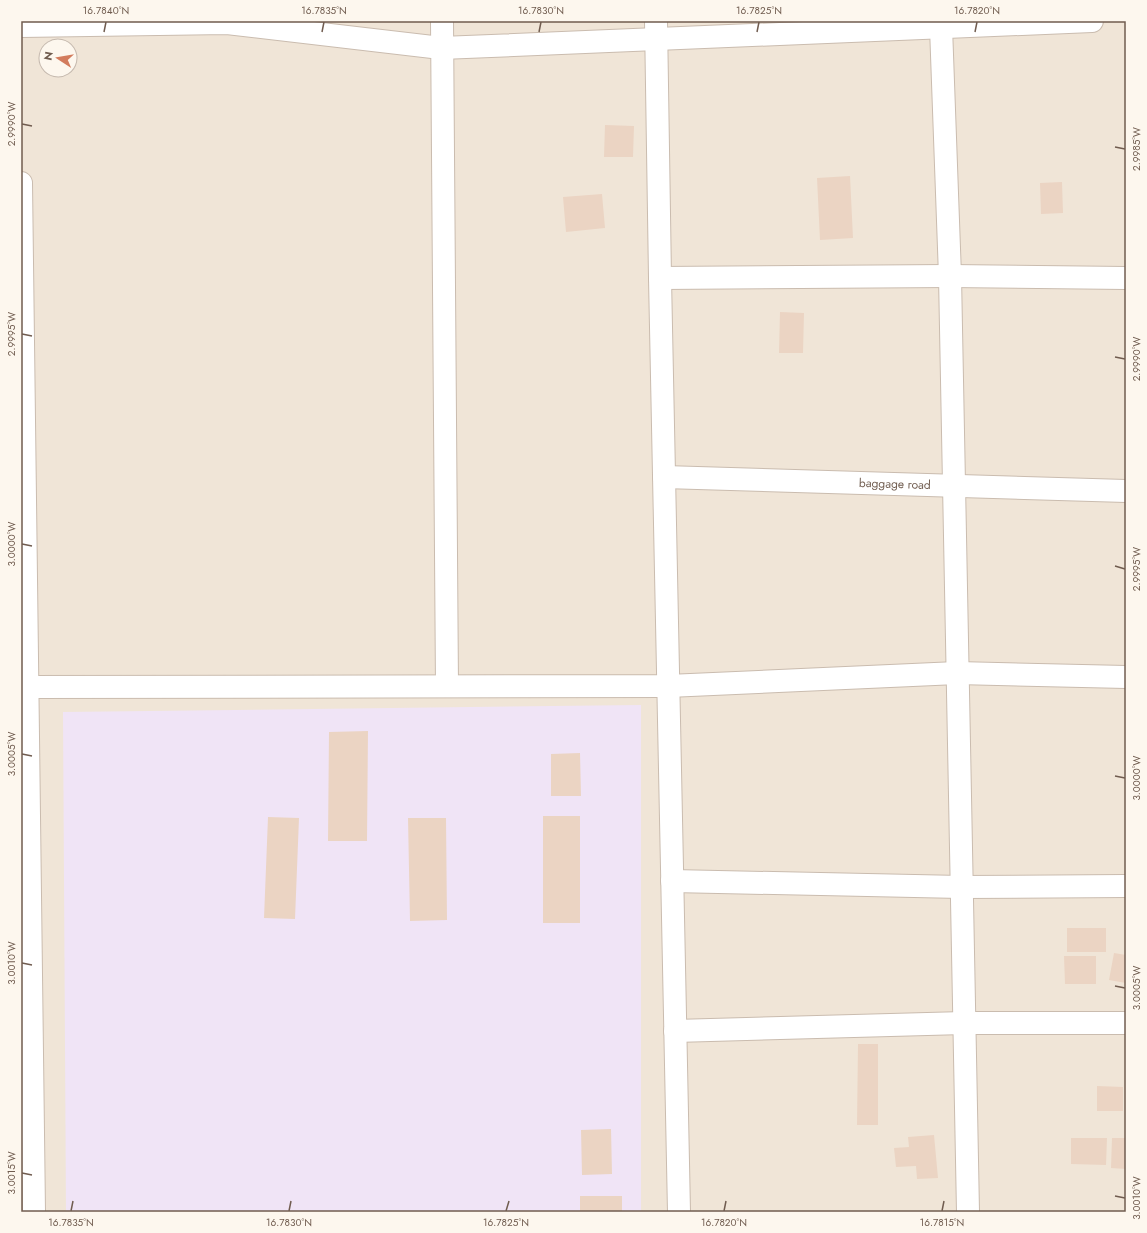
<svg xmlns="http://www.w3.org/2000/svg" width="1147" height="1233" viewBox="0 0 1147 1233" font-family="Jost,sans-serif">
  <rect width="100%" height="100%" fill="#f9f3e8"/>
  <path fill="#f0e5d7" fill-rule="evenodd" d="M21 21H1126V1212H21ZM46 46H70V70H46Z"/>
  <path fill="#f0e4f6" d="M641 705V1212H66L63 712Z"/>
  <path fill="#ebd4c3" d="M605 125 634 126 633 157H604Z
    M850 176 853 238 820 240 817 178Z
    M1062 182 1063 213 1041 214 1040 183Z
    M602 194 605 228 566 232 563 197Z
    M780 312 804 313 803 353H779Z
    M368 731 367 841H328L329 732Z
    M580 753 581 796H551V754Z
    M543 816H580V923H543Z
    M268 817 299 818 295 919 264 918Z
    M408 818H446L447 920 410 921Z
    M1067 928H1106V952H1067Z
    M1114 953 1126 955V983L1109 980Z
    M1064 956H1096V984H1065Z
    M858 1044H878V1125H857Z
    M1097 1086 1123 1087V1111H1097Z
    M611 1129 612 1174 582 1175 581 1130Z
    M934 1135 938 1178 917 1179 916 1166 896 1167 894 1148 909 1147 908 1137Z
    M1071 1138H1107L1106 1165 1071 1164Z
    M1112 1138H1126V1169L1111 1168Z
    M580 1196H622V1212H580Z"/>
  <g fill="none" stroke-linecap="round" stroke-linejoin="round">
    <defs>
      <g id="minor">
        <path d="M442 21 447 686"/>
        <path d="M656 21 660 278 679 1212"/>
        <path d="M21 26 227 23 441 48 1092 21"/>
        <path d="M941 27 950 276 968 1212"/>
        <path d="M21 183 34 1212"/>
        <path d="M660 278 950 276 1126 278"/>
        <path id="s1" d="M664 477 1126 491"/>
        <path d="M21 687 668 686 957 673 1126 677"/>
        <path d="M672 881 961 887 1126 886"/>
        <path d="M675 1031 964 1023H1126"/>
      </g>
    </defs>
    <use href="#minor" stroke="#cabcaf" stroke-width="24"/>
    <use href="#minor" stroke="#fff" stroke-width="22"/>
  </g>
  <path fill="none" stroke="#705c4f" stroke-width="1.5" d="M104 32 106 22M322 32 324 22M539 32 541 22M757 32 759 22M975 32 977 22M22 124 32 126M1115 147 1125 149M22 334 32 336M1115 357 1125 359M22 544 32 546M1115 566 1125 569M22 754 32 756M1115 776 1125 778M22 963 32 965M1115 986 1125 988M22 1173 32 1175M1115 1196 1125 1198M71 1211 73 1201M289 1211 291 1201M506 1211 509 1201M724 1211 726 1201M942 1211 944 1201"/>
  <g text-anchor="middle" stroke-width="3.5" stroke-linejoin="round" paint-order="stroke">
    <g font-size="12" fill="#705c4f" stroke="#fdf7ee">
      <text dy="4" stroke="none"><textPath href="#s1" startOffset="231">baggage road</textPath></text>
    </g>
  </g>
  <rect width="1147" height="1233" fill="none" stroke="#fdf7ee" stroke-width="44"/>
  <g transform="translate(58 58) rotate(282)"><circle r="19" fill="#fdf7ee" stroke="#c5b9ae"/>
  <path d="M0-3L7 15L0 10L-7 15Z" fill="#d37c5d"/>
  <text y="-6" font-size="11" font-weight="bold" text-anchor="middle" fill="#705c4f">N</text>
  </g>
  <rect x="22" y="22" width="1103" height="1189" fill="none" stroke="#705c4f" stroke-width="1.5"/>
  <g font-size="10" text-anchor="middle" fill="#705c4f">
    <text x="106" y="14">16.7840°N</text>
    <text x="324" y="14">16.7835°N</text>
    <text x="541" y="14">16.7830°N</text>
    <text x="759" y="14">16.7825°N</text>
    <text x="977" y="14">16.7820°N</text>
    <text transform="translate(11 124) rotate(-90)" y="4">2.9990°W</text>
    <text transform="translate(1136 149) rotate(-90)" y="4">2.9985°W</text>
    <text transform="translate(11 334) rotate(-90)" y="4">2.9995°W</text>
    <text transform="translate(1136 359) rotate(-90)" y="4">2.9990°W</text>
    <text transform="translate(11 544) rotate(-90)" y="4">3.0000°W</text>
    <text transform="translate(1136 569) rotate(-90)" y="4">2.9995°W</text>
    <text transform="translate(11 754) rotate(-90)" y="4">3.0005°W</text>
    <text transform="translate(1136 778) rotate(-90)" y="4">3.0000°W</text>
    <text transform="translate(11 963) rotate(-90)" y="4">3.0010°W</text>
    <text transform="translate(1136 988) rotate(-90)" y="4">3.0005°W</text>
    <text transform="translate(11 1173) rotate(-90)" y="4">3.0015°W</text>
    <text transform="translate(1136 1198) rotate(-90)" y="4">3.0010°W</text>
    <text x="71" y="1226">16.7835°N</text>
    <text x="289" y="1226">16.7830°N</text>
    <text x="506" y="1226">16.7825°N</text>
    <text x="724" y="1226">16.7820°N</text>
    <text x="942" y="1226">16.7815°N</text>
  </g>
</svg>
